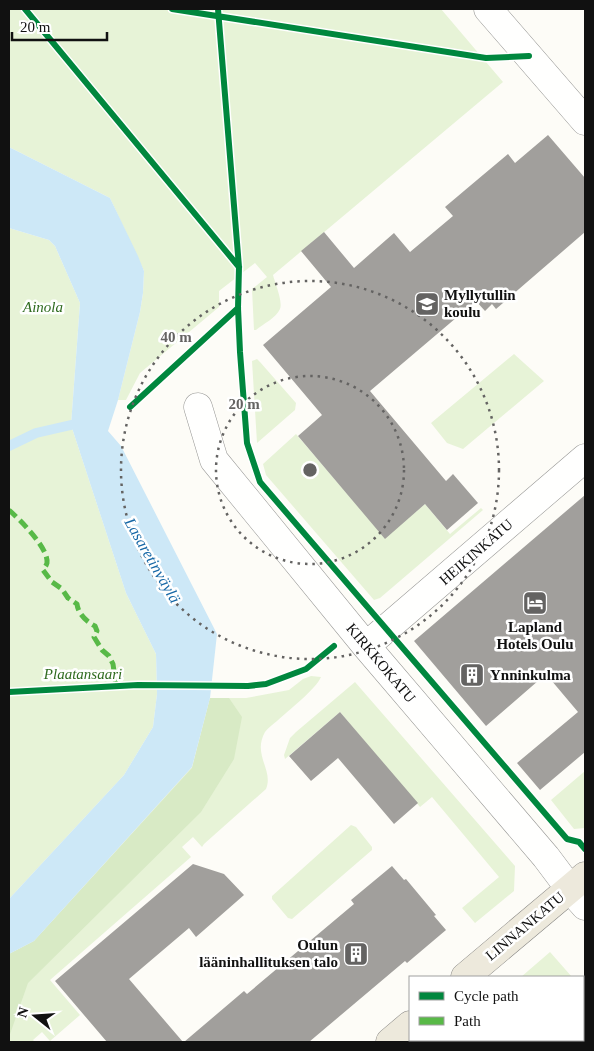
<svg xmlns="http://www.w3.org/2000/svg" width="594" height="1051" viewBox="0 0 594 1051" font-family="Georgia,serif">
  <rect width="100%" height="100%" fill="#fdfcf7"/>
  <path fill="#e7f3d7" d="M9 9H441L503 82 273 275C275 283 283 302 280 309 276 318 263 324 256 330H254L252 289 267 277 255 263 219 291V307L140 373 126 400H118L140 312 143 293 144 271 110 198 9 147Z
    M9 228 49 240 55 246 80 303 71 425 126 593 156 654 157 694 153 727 124 775 9 899Z
    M514 354 544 381 463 449 447 443 431 423Z
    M257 359 260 362 296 403 295 410 257 443 252 361Z
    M296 434 385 538 425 504 450 534 481 508 483 510 380 598 374 600 266 475 263 464Z
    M311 676 321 677C316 689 288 711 277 721 273 724 268 728 265 732 252 755 274 770 266 789L204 844 202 847 193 837 182 847 191 857 50 980 80 1015 50 1041 42 1032 33 1040 35 1042H9V954L34 941 192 767 210 698H246L289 690 303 679Z
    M355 682 515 866 514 891 475 923 462 908 499 877 432 797 420 807 340 712 285 759 284 755 290 738 296 732Z
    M585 771V828L574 829 551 800Z
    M351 825 356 827 372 847V850L292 919 288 918 272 899V896Z
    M550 952 572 977H521Z
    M583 989 585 992V1042H445L448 1040H583Z"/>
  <path fill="#d8eac5" d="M210 698H229L242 717 234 759 201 812 28 983 9 1037V954L34 941 192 768Z"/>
  <path fill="#cde8f7" d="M9 147 110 198 138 256 144 271 143 293 140 312 118 400 108 431 121 446 217 634 210 698 192 767 34 941 9 954V899L124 775 153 727 157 694 156 654 126 593 71 425 80 303 55 246 49 240 9 228Z"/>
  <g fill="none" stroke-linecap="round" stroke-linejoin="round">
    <path stroke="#cde8f7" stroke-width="10" d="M9 446 36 433 71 425"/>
  </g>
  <path fill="#a19f9c" d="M548 135 585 178V232L496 309 492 304 485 311 476 301 370 391 446 481 453 474 478 503 447 530 425 504 385 539 298 436 322 415 263 345 331 287 301 251 324 232 354 268 394 233 410 252 453 216 445 207 477 180 508 154 515 163Z
    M585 495V752L540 790 517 763 578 712 546 674 486 726 414 641Z
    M340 712 418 803 394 824 338 758 311 781 289 756Z
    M193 864 224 874 244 895 196 937 189 928 129 979 183 1042H107L55 981Z
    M392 866 404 880 406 879 436 915 434 916 446 930 407 963 405 961 309 1042H184L244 991 247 994 354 904 351 900Z"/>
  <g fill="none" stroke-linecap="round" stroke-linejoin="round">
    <defs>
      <path id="minor" d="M488 9 585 121
        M198 407 214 460 366 646 546 857 570 889 585 906
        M366 646 585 458"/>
      <path id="major" d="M465 977 585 876
        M390 1042 410 1025"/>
    </defs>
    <use href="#minor" stroke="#979795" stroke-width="29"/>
    <use href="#major" stroke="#858482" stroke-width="29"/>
    <use href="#minor" stroke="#fffffe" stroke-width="28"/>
    <use href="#major" stroke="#ede9dc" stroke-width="28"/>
    <path stroke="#58b947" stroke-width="5" stroke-dasharray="10 5" stroke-linecap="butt" d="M9 510C19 519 49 548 47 563 46 566 45 567 43 570L52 582 62 589 68 598 77 604C78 614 87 622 95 626L97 631 94 637 102 650 109 656 113 664 116 686"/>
    <defs>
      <path id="cycleway" d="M25 9 239 267
        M172 9 486 58 529 56
        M218 9 239 267 238 308 240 352 247 443 260 482 567 839 579 842 585 849
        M130 407 238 308
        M9 692 138 685 248 686 266 684 306 669 334 646"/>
    </defs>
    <use href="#cycleway" stroke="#fff" stroke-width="9"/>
    <use href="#cycleway" stroke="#00873e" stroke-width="6"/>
  </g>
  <g fill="none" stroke="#646362" stroke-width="2.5" stroke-dasharray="2.5 5">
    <circle cx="310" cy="470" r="94"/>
    <circle cx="310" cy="470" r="189"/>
  </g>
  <defs>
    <symbol id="school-square" viewBox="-11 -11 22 22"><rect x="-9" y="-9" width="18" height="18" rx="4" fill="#646362" stroke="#fff"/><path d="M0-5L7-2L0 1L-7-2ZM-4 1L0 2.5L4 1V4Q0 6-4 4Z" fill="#fff"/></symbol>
    <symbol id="hotel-square" viewBox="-11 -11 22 22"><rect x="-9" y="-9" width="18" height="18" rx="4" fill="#646362" stroke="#fff"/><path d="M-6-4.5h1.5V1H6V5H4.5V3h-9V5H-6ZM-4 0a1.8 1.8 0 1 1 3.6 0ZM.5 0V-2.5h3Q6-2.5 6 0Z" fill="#fff"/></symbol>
    <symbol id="building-square" viewBox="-11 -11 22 22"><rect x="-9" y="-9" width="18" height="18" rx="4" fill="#646362" stroke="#fff"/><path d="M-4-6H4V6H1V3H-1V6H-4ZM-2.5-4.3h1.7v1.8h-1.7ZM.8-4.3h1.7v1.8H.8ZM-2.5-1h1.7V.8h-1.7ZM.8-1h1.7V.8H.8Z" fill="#fff"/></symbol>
  </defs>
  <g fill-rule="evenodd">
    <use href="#school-square" x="413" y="290" width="28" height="28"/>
    <use href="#hotel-square" x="521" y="589" width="28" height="28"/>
    <use href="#building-square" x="458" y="661" width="28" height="28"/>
    <use href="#building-square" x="342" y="940" width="28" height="28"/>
  </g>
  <g text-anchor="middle" stroke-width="5" stroke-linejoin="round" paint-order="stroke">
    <g font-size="15" font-weight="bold" fill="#111" stroke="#fff" text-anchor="start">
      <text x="444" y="300">Myllytullin<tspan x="444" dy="17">koulu</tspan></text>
      <text x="535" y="632" text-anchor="middle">Lapland<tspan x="535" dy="17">Hotels Oulu</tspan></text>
      <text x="490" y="680">Ynninkulma</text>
      <text x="338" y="950" text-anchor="end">Oulun<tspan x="338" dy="17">lääninhallituksen talo</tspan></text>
    </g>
    <g font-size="15" font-style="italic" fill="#2f6b1f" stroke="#fff">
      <text x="43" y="312">Ainola</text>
      <text x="83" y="679">Plaatansaari</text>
    </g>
    <g font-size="15" fill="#111" stroke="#fff">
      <text transform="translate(476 552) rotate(-41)" y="5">HEIKINKATU</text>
      <text transform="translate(381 663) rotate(50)" y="5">KIRKKOKATU</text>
      <text transform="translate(525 926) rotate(-40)" y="5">LINNANKATU</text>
    </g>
    <g font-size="16" font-style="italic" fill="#1768a6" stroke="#fff">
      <text transform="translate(153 560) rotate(60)" y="6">Lasaretinväylä</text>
    </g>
  </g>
  <circle cx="310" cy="470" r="8" fill="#646362" stroke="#fff" stroke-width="2.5"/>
  <g font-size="15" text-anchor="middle" font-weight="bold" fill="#646362" stroke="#fff" stroke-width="5" stroke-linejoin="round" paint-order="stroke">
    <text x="176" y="342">40 m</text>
    <text x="244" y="409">20 m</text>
  </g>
  <rect width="594" height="1051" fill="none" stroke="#111111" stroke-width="20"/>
  <rect x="409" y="976" width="175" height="65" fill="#ffffff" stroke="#a0a0a0"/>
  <rect x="419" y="992" width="25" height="8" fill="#00873e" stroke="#a0a0a0"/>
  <text x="454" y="1001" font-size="15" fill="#111111">Cycle path</text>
  <rect x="419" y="1017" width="25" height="8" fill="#58b947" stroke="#a0a0a0"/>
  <text x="454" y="1026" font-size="15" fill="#111111">Path</text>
  <g transform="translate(35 1016) rotate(287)" stroke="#ffffff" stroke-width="4" paint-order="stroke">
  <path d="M0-4L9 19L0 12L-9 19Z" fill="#111111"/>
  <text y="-8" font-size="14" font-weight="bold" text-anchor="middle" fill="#111111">N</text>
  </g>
  <path d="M12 32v8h95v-8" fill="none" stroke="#111111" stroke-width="2.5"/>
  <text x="20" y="32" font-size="15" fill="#111111" stroke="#ffffff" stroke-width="4" paint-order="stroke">20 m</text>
</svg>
